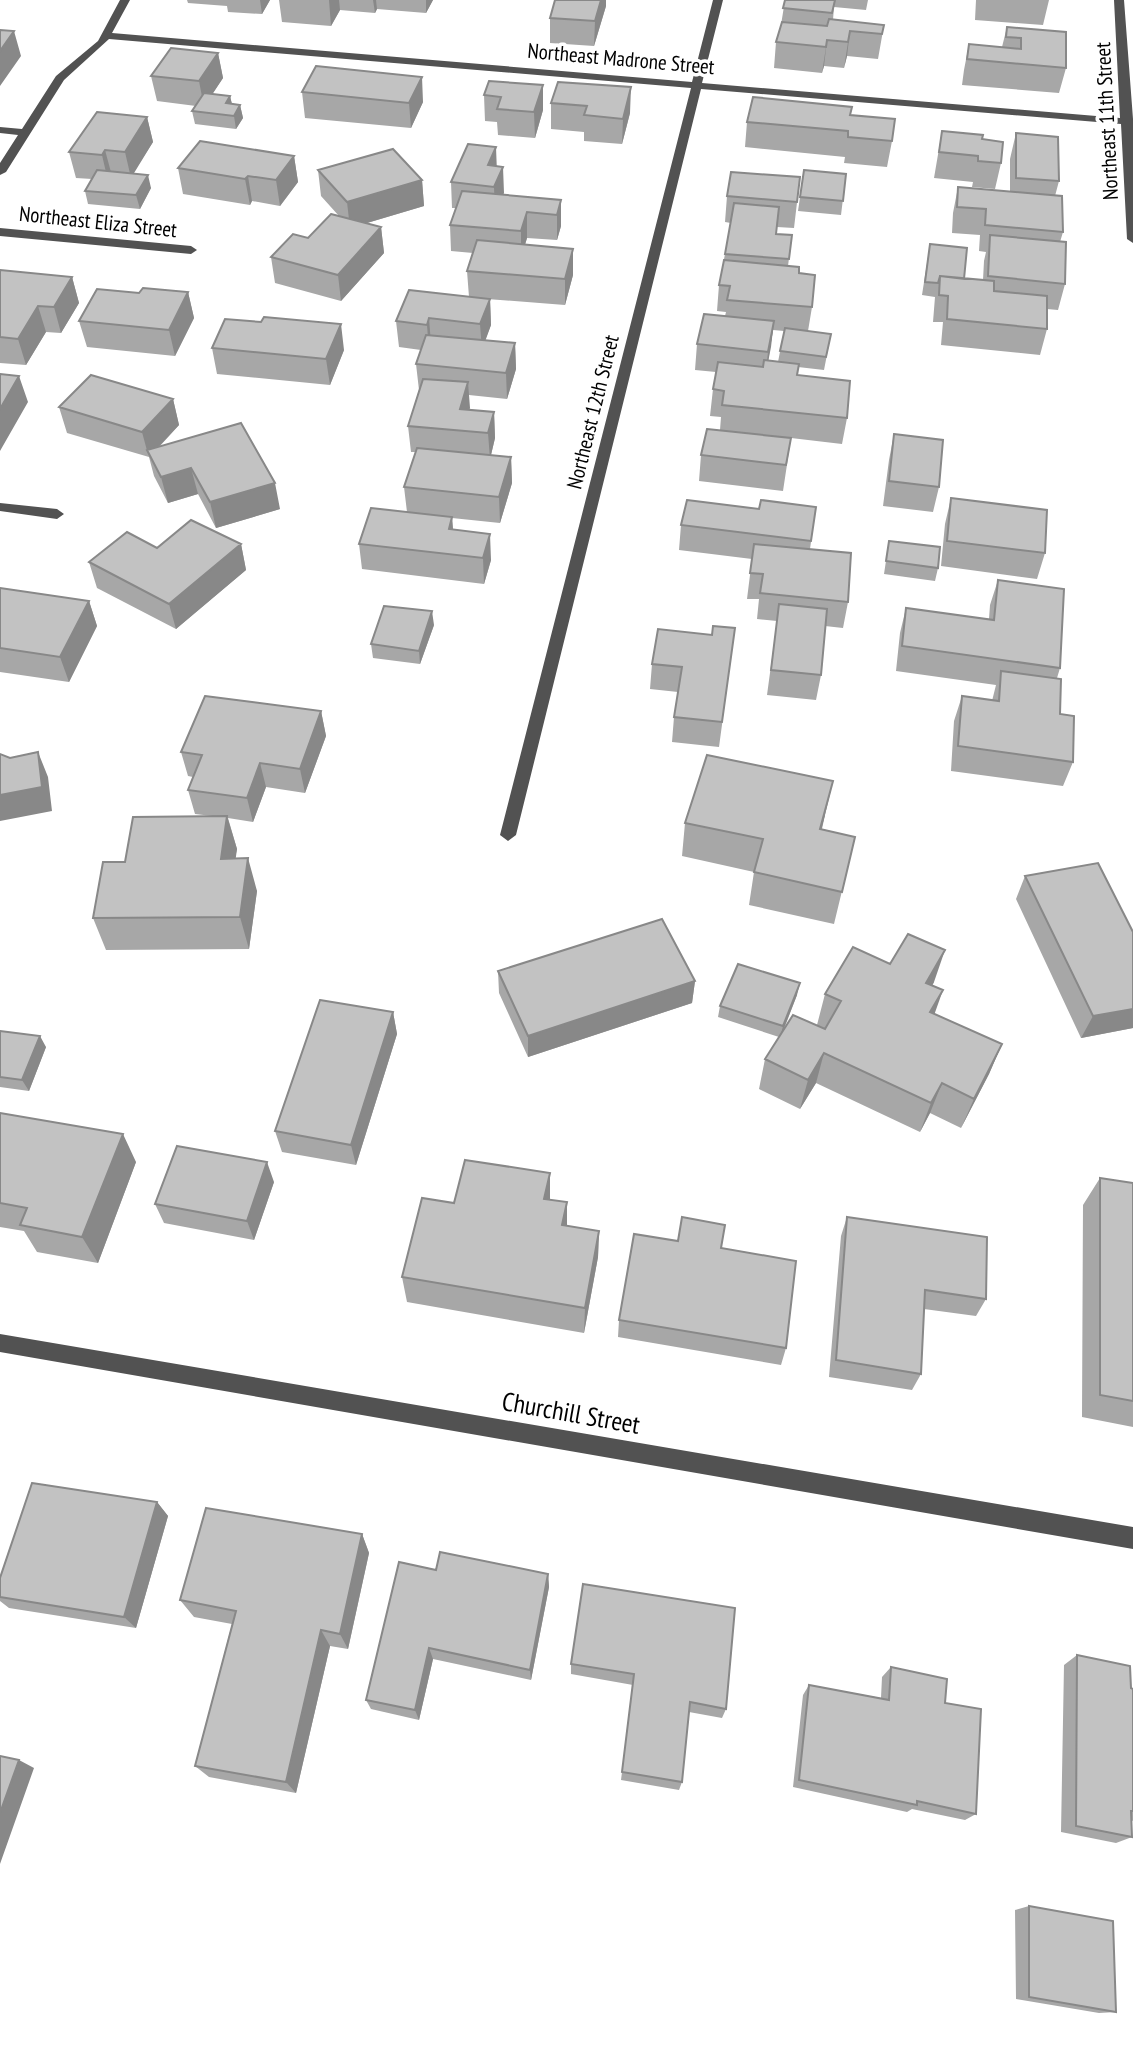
<svg xmlns="http://www.w3.org/2000/svg" width="1133" height="2068" viewBox="0 0 1133 2068" font-family="'PT Sans Narrow',sans-serif">
  <rect width="100%" height="100%" fill="#fff"/>
  <g fill="none" stroke-linecap="round" stroke-linejoin="round">
    <path fill="#525252" fill-rule="evenodd" d="M120 0H130L112 33 692 82 713 0H723L702 83 1120 118 1114 0H1124L1133 119V243L1127 239 1121 124 701 89 516 835 508 841 500 835 691 88 109 39 64 80 6 172 0 175V163L18 135 0 133V127L22 129 56 76 98 41Z
      M0 228 191 246 197 250 191 254 0 236Z
      M0 503 57 509 64 514 57 519 0 511Z
      M0 1334 1133 1527V1549L0 1352Z"/>
  </g>
  <path fill="#a7a7a7" fill-rule="evenodd" d="M187 0H270L262 14 228 12 227 6 188 3Z
    M279 0H433L426 13 377 9 375 13 340 10 331 26 282 22Z
    M785 0H868L866 10 834 7 833 20 884 25 878 59 847 56 844 68 824 66 822 73 774 68 776 42 781 25Z
    M976 0H1049L1043 25 975 20Z
    M606 6 594 46 550 43V18Z
    M1007 27 1066 68 1059 93 962 85 964 70 969 44 1002 47Z
    M218 53 223 78 212 94 230 96 232 104 240 105 243 118 236 129 195 124 192 111 196 106 157 101 151 76Z
    M489 81 543 110 535 138 498 135 497 122 485 121 484 95Z
    M558 82 630 113 622 144 584 141V132L551 129V103Z
    M302 92 423 102 411 128 305 118Z
    M850 115 892 141 887 167 844 163 845 157 745 147 747 122Z
    M147 117 153 142 133 173 151 188 140 209 88 204 85 191 92 179 76 178 69 152Z
    M942 131 982 139 1001 163 995 189 972 187 973 182 934 178Z
    M1016 133 1059 181 1055 196 1063 232 1060 242 1065 284 1058 310 1047 309V329L1040 355 941 345 943 322H933L935 297 922 295 930 244 964 279 983 280 984 261 986 252 979 251 980 235 952 233 953 213 958 187 1010 192V159Z
    M294 156 298 182 280 206 252 201 250 205 183 194 178 168Z
    M497 166 503 167V195L561 200V226L557 240 527 238 525 245 573 275 565 305 487 299H490L491 325 485 340 515 343 516 369 507 399 469 395V410L494 412 495 438 491 455 511 457 512 483 500 523 452 518 453 530 491 560 484 584 362 569 359 544 407 512 404 487 416 452H411L408 426 419 390 416 364 421 350 399 347 396 321 469 297 467 271 473 253 451 251 450 225 456 208H452L451 182Z
    M318 170 422 180 424 206 367 223 381 227 384 253 341 301 275 283 271 257 308 238 339 216 321 196Z
    M804 170 846 174 841 215 798 211Z
    M800 177 794 228 777 227 776 234 792 235 788 266 799 273 812 307 808 331 831 334 824 370 798 367 797 375 847 418 842 444 791 438 783 491 699 481 701 455 720 430 721 417 710 416 713 389 716 372 695 370 697 344 725 316 726 312 717 311 719 285 731 223 725 222 727 196ZM773 330 784 331 778 362 768 361Z
    M0 270 72 277 79 303 61 333 46 332 26 365 0 363Z
    M188 292 194 318 175 356 87 347 79 321 139 293Z
    M212 348 344 350 330 385 217 374Z
    M173 399 179 425 160 446 280 509 216 528 198 494 168 503 154 476 149 457 67 433 59 407Z
    M894 434 939 487 933 512 883 506 889 460Z
    M951 498 1045 553 1037 579 941 566 945 524Z
    M816 507 810 549 848 602 843 628 825 626 821 675 816 700 767 695 777 621 757 619 759 599H747L752 559 679 550 681 525 759 509Z
    M889 541 938 568 935 581 884 574Z
    M241 544 246 570 176 629 97 588 89 562 157 548Z
    M998 580 1060 668 1057 678 1060 714 1073 762 1063 786 951 771 954 721 962 696 992 701 996 685 896 671 900 633 906 608 989 619 990 605Z
    M0 588 89 601 97 626 69 682 0 672Z
    M434 625 420 664 373 658 371 644Z
    M735 628 719 747 672 742 674 717 678 692 650 689 652 664 712 635Z
    M321 711 326 736 305 793 266 787 253 822 228 818 237 849 235 858 257 891 249 949 106 950 93 918 125 862 212 816 195 814 188 790 193 777 188 776 181 752Z
    M825 815 822 829 855 837 834 924 749 905 754 872 682 856 685 823Z
    M1025 876 1133 1028 1081 1038 1016 899Z
    M890 964 934 982 932 986 934 1014 1002 1044 989 1074 961 1128 930 1113 920 1132 816 1083 800 1109 759 1089 765 1059 779 1037 718 1017 720 1006 797 995 784 1029H825L817 1025 825 994Z
    M498 971 695 981 692 1003 528 1057 499 993Z
    M393 1012 397 1034 356 1165 282 1152 275 1131Z
    M0 1031 46 1047 29 1091 0 1087Z
    M0 1113 136 1162 98 1263 37 1252 24 1231 0 1227Z
    M550 1173V1200L567 1226 599 1231 598 1257 584 1333 407 1302 402 1277 454 1203Z
    M1100 1178 1133 1183V1427L1082 1417 1083 1205Z
    M274 1182 254 1240 164 1223 155 1204Z
    M847 1217 986 1299 976 1316 924 1309 921 1374 912 1390 829 1377 841 1236Z
    M721 1248 786 1348 781 1365 618 1337 619 1320Z
    M157 1502 168 1516 136 1628 9 1608 0 1601V1578Z
    M362 1534 369 1553 348 1649 330 1646 296 1793 209 1777 195 1766 232 1624 194 1617 180 1600Z
    M436 1570 548 1574 549 1587 531 1680 433 1659 419 1720 371 1709 366 1700Z
    M583 1584 726 1709 722 1718 689 1712 682 1782 679 1790 621 1780 633 1685 571 1674V1664Z
    M1077 1655 1133 1689V1821L1131 1820 1132 1837 1116 1843 1061 1832 1064 1665Z
    M891 1667 945 1703 976 1814 965 1820 912 1809 907 1812 793 1787 803 1695 809 1685 881 1698 882 1677Z
    M1029 1906 1116 2012 1099 2013 1016 1999 1015 1910Z"/>
  <path fill="#888" d="M260 0H270L262 14Z
    M329 0H339L340 10 331 26Z
    M373 0H376L377 9 375 13Z
    M426 0H433L426 13Z
    M601 0H606V6L594 46 595 21Z
    M14 31 21 56 0 86V51Z
    M850 31 847 56 844 68 848 42Z
    M827 40 824 66 822 73 826 47Z
    M218 53 223 78 204 107 199 81Z
    M422 77 423 102 411 128 409 103Z
    M543 85V110L535 138 534 112Z
    M631 87 630 113 622 144 623 119Z
    M230 96 233 109 226 103Z
    M240 105 243 118 236 129 234 116Z
    M147 117 153 142 131 178 125 152Z
    M496 147 497 173 488 165Z
    M105 150 112 176 108 181 102 155Z
    M294 156 298 182 280 206 276 180Z
    M503 167 504 193 495 213 494 187Z
    M148 175 151 188 140 209 136 195Z
    M248 176 252 201 250 205 245 179Z
    M422 180 424 206 350 228 347 202Z
    M561 200V226L557 240V215Z
    M527 212V238L521 257V231Z
    M381 227 384 253 341 301 338 275Z
    M573 249V275L565 305V279Z
    M72 277 79 303 61 333 54 307Z
    M188 292 194 318 175 356 169 330Z
    M490 299 491 325 482 350 480 324Z
    M38 306 46 332 26 365 18 339Z
    M429 318 431 344 429 351 427 325Z
    M774 321 771 347 765 378 768 352Z
    M341 324 344 350 330 385 326 359Z
    M515 343 516 369 507 399 506 373Z
    M19 376 28 402 0 451V409Z
    M468 382 470 408 463 431 460 409Z
    M173 399 179 425 150 456 147 450 149 458 142 432Z
    M494 412 495 438 490 459 488 433Z
    M511 457 512 483 500 523 499 497Z
    M191 468 198 494 168 503 161 477Z
    M275 483 280 509 216 528 210 502Z
    M452 517 454 543 449 529Z
    M490 534 491 560 484 584 483 558Z
    M241 544 246 570 176 629 169 604Z
    M89 601 97 626 69 682 60 657Z
    M432 611 434 625 420 664 419 651Z
    M321 711 326 736 305 793 300 769Z
    M38 752 48 777 52 811 0 821V795Z
    M260 763 266 787 253 822 247 798Z
    M833 781 825 815 813 862 820 829Z
    M227 816 237 849 231 892 221 859Z
    M248 858 257 891 249 949 240 917Z
    M945 950 934 982 916 1014 926 983Z
    M695 981 692 1003 528 1057V1036Z
    M800 983 797 995 780 1038 783 1026Z
    M943 990 932 1021 930 1012Z
    M1133 1009V1028L1081 1038 1093 1016Z
    M393 1012 397 1034 356 1165 351 1145Z
    M40 1036 46 1047 29 1091 22 1080Z
    M1002 1044 989 1074 961 1128 974 1099Z
    M824 1053 816 1083 800 1109 808 1080Z
    M942 1083 930 1113 920 1132 931 1103Z
    M123 1134 136 1162 98 1263 82 1237Z
    M267 1162 274 1182 254 1240 247 1221Z
    M550 1173V1201L544 1199Z
    M567 1202V1229L562 1225Z
    M599 1231 598 1257 584 1333 585 1308Z
    M157 1502 168 1516 136 1628 124 1617Z
    M362 1534 369 1553 348 1649 340 1634Z
    M548 1574 549 1587 531 1680 530 1670Z
    M321 1630 330 1646 296 1793 286 1782Z
    M429 1648 433 1659 419 1720 415 1710Z
    M19 1760 34 1768 0 1864V1813Z"/>
  <path fill="#c2c2c2" stroke="#888" stroke-width="2" d="M555 0H601L595 21 550 18Z
    M785 0H835L832 13 783 8Z
    M829 19 884 25 882 34 850 31 848 42 827 40 826 47 776 42 782 22 827 26Z
    M1007 27 1066 32V68L967 59 969 44 1021 49V38L1006 37Z
    M0 30 14 31 0 51Z
    M171 48 218 53 199 81 151 76Z
    M316 66 422 77 409 103 302 92Z
    M489 81 543 85 534 112 497 109 501 97 484 95Z
    M558 82 631 87 623 119 584 115 587 106 551 103Z
    M204 93 230 96 226 103 240 105 234 116 192 111Z
    M753 97 852 107 850 115 895 119 892 141 848 137V131L747 122Z
    M97 112 147 117 125 152 105 150 102 155 69 152Z
    M942 131 983 135 982 139 1003 142 1001 163 978 161V156L939 152Z
    M1016 133 1058 137 1059 181 1016 178Z
    M200 141 294 156 276 180 248 176 245 179 178 168Z
    M468 144 496 147 488 165 503 167 494 187 451 182Z
    M393 149 422 180 347 202 318 170Z
    M97 170 148 175 136 195 85 191Z
    M804 170 846 174 843 201 800 197Z
    M731 172 800 177 797 202 727 196Z
    M958 187 1062 196 1063 232 985 225 986 209 957 207Z
    M462 191 561 200 557 215 527 212 521 231 450 225Z
    M734 203 779 207 776 234 792 235 789 259 725 254Z
    M331 214 381 227 338 275 271 257 293 234 308 238Z
    M990 235 1066 242 1065 284 988 276Z
    M477 240 573 249 565 279 467 271Z
    M930 244 967 248 964 279 940 276 938 283 925 282Z
    M724 260 799 267V273L815 275 812 307 727 300 730 286 719 285Z
    M0 270 72 277 54 307 38 306 18 339 0 337Z
    M940 276 994 281V291L1047 296V329L947 319 948 296 939 295Z
    M143 288 188 292 169 330 79 321 97 289 139 293Z
    M409 290 490 299 480 324 429 318 427 325 396 321Z
    M704 314 774 321 768 352 697 344Z
    M264 317 341 324 326 359 212 348 225 319 261 322Z
    M785 328 831 334 826 357 780 351Z
    M426 335 515 343 506 373 416 364Z
    M764 360 799 364 797 375 850 381 847 418 722 405 724 391 713 389 718 362 763 367Z
    M0 374 19 376 0 409Z
    M91 375 173 399 142 432 59 407Z
    M423 379 468 382 460 409 494 412 488 433 408 426Z
    M241 423 275 483 210 502 191 468 161 477 147 450Z
    M707 429 791 438 786 465 701 455Z
    M894 434 943 440 939 487 889 481Z
    M417 448 511 457 499 497 404 487Z
    M951 498 1047 510 1045 553 947 541Z
    M687 500 759 509 761 500 816 507 811 541 681 525Z
    M371 508 452 517 449 529 490 534 483 558 359 544Z
    M191 520 241 544 169 604 89 562 127 532 157 548Z
    M889 541 940 547 938 568 886 561Z
    M754 544 851 553 848 602 760 593 763 574 750 573Z
    M998 580 1064 589 1060 668 902 646 906 608 994 620Z
    M0 588 89 601 60 657 0 648Z
    M779 604 827 609 821 675 771 670Z
    M384 606 432 611 419 651 371 644Z
    M713 626 735 628 722 722 674 717 682 667 652 664 658 629 712 635Z
    M1001 671 1061 679 1060 714 1074 716 1073 762 958 746 962 696 999 701Z
    M205 696 321 711 300 769 260 763 247 798 188 790 202 755 181 752Z
    M38 752 42 787 0 795V754L10 758Z
    M707 755 833 781 820 829 855 837 842 892 754 872 763 839 685 823Z
    M227 816 221 859 248 858 240 917 93 918 103 862H125L133 817Z
    M1098 863 1133 932V1009L1093 1016 1025 876Z
    M662 919 695 981 528 1036 498 971Z
    M908 934 945 950 926 983 943 990 930 1012 1002 1044 974 1099 942 1083 931 1103 824 1053 808 1080 765 1059 793 1015 825 1029 841 1001 825 994 853 947 890 964Z
    M738 964 800 983 783 1026 720 1006Z
    M320 1000 393 1012 351 1145 275 1131Z
    M0 1031 40 1036 22 1080 0 1077Z
    M0 1113 123 1134 82 1237 20 1225 27 1208 0 1203Z
    M177 1146 267 1162 247 1221 155 1204Z
    M465 1160 550 1173 544 1199 567 1202 562 1225 599 1231 585 1308 402 1277 422 1198 454 1203Z
    M1100 1178 1133 1183V1401L1100 1395Z
    M682 1217 725 1225 721 1248 796 1261 786 1348 619 1320 634 1234 678 1241Z
    M847 1217 987 1237 986 1299 925 1290 921 1374 836 1360Z
    M32 1483 157 1502 124 1617 0 1597V1578Z
    M206 1508 362 1534 340 1634 321 1630 286 1782 195 1766 236 1611 180 1600Z
    M440 1552 548 1574 530 1670 429 1648 415 1710 366 1700 399 1562 436 1570Z
    M583 1584 735 1608 726 1709 690 1702 682 1782 622 1772 634 1674 571 1664Z
    M1077 1655 1130 1666 1131 1688 1133 1689V1811H1131L1132 1837 1076 1826Z
    M891 1667 947 1679 945 1703 981 1709 976 1814 917 1801V1805L799 1780 809 1685 889 1700Z
    M0 1756 19 1760 0 1813Z
    M1029 1906 1113 1921 1116 2012 1029 1997Z"/>
  <g text-anchor="middle" stroke-width="7" stroke-linejoin="round" paint-order="stroke">
    <g font-size="21" fill="#000" stroke="#fff">
      <text transform="translate(621 59) rotate(5)" y="7">Northeast Madrone Street</text>
      <text transform="translate(1107 121) rotate(-93)" y="7">Northeast 11th Street</text>
      <text transform="translate(98 222) rotate(6)" y="7">Northeast Eliza Street</text>
      <text transform="translate(593 412) rotate(-76)" y="7">Northeast 12th Street</text>
    </g>
    <g font-size="26" fill="#000" stroke="#fff">
      <text transform="translate(571 1413) rotate(10)" y="9">Churchill Street</text>
    </g>
  </g>
</svg>
